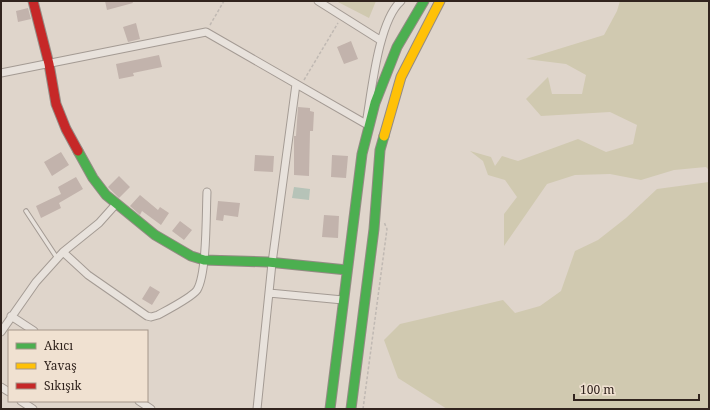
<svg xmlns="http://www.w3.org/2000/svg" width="710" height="410" viewBox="0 0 710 410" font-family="'Noto Serif',serif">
  <rect width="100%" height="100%" fill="#dfd5cb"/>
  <path fill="#d0c9b0" d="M336 1H376L369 18Z
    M620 1H709V170L706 167 674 170 641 180 610 174 575 175 547 184 504 246V214L517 197 505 180 488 175 483 161 470 151 491 157 495 166 502 156 518 161 578 139 606 152 633 144 637 125 610 112 541 116 526 99 548 77 552 94H582L586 75 566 64 526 59 604 35 617 11Z
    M709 182V409H447L398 378 384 340 400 324 503 300 515 313 540 306 561 291 575 251 598 240 626 218 657 189Z"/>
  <path fill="#b6c3b8" d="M294 187 310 189 309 200 292 198Z"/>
  <path fill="#c2b3ac" d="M105 1H132L133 3 107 10Z
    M28 8 31 19 18 22 16 11Z
    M136 23 140 39 128 42 123 27Z
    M351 41 358 59 344 64 337 47Z
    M159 55 162 67 133 73 134 76 119 79 116 64Z
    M298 107 310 108V111L314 112 313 131H310L309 176 294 175V136H296Z
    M61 152 69 165 52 176 44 162Z
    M255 155 274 156 273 172 254 171Z
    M332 155 348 156 346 178 331 177Z
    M119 176 130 187 119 198 108 187Z
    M76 177 83 189 59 203 61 208 41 218 36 206 61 194 58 187Z
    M140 195 158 210 160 207 169 213 161 225 142 211 140 215 130 206Z
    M218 201 240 203 238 217 224 215 223 221 216 220Z
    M324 215 339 216 338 238 322 237Z
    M180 221 192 230 184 240 172 231Z
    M150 286 160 292 152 305 142 299Z"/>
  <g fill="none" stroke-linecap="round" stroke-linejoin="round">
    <defs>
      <path id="lane" d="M26 211 57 258"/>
      <path id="street" d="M318 1 380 40
        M1 73 206 32 366 124
        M367 118C372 88 379 20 401 1
        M63 252 88 275 147 316 151 317 158 315C167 310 191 298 197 290 207 274 206 213 207 192
        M269 293 343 300
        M11 316 34 331
        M1 332 36 282 63 252 99 223 116 204
        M1 387 9 392
        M21 401 33 409
        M139 401 151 409
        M257 409 272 263 296 84"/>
      <path id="fast" d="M78 151 93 178 106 195 155 235 191 256 204 260 268 262 347 270
        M330 409 362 154 375 103 397 47 424 1
        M351 409 374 229 380 150 384 136"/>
      <path id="slow" d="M384 136 401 77 440 1"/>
      <path id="jam" d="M33 1 49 64 56 104 66 129 78 151"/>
    </defs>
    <use href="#lane" stroke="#a49b94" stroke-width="5.5"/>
    <use href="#street" stroke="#a49b94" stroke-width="9"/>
    <use href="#fast" stroke="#948b84" stroke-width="11"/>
    <use href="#slow" stroke="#948b84" stroke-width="11"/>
    <use href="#jam" stroke="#948b84" stroke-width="11"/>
    <path stroke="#c0b9b3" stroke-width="1.5" stroke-dasharray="3 2" stroke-linecap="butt" d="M210 25 224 1
      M304 80 338 23
      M363 409 387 229 384 222"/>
    <use href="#lane" stroke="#e8e2dc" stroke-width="3.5"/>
    <use href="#street" stroke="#e8e2dc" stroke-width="7"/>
    <use href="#fast" stroke="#4caf50" stroke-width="9"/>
    <use href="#slow" stroke="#ffc107" stroke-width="9"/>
    <use href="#jam" stroke="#c62828" stroke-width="9"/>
  </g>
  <rect width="710" height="410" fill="none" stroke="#31241e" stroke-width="4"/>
  <rect x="8" y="330" width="140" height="72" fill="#f0e1d1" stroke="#a49589"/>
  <rect x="16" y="343" width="20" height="6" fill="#4caf50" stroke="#a49589"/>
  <text x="44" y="350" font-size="12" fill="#31241e">Akıcı</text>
  <rect x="16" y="363" width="20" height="6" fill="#ffc107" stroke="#a49589"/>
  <text x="44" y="370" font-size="12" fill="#31241e">Yavaş</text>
  <rect x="16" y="383" width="20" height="6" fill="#c62828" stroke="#a49589"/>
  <text x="44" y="390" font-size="12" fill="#31241e">Sıkışık</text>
  <path d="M574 394v6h125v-6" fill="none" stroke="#31241e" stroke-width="2"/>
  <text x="580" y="394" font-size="12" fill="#31241e" stroke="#f0e1d1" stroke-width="3" paint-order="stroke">100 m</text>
</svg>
